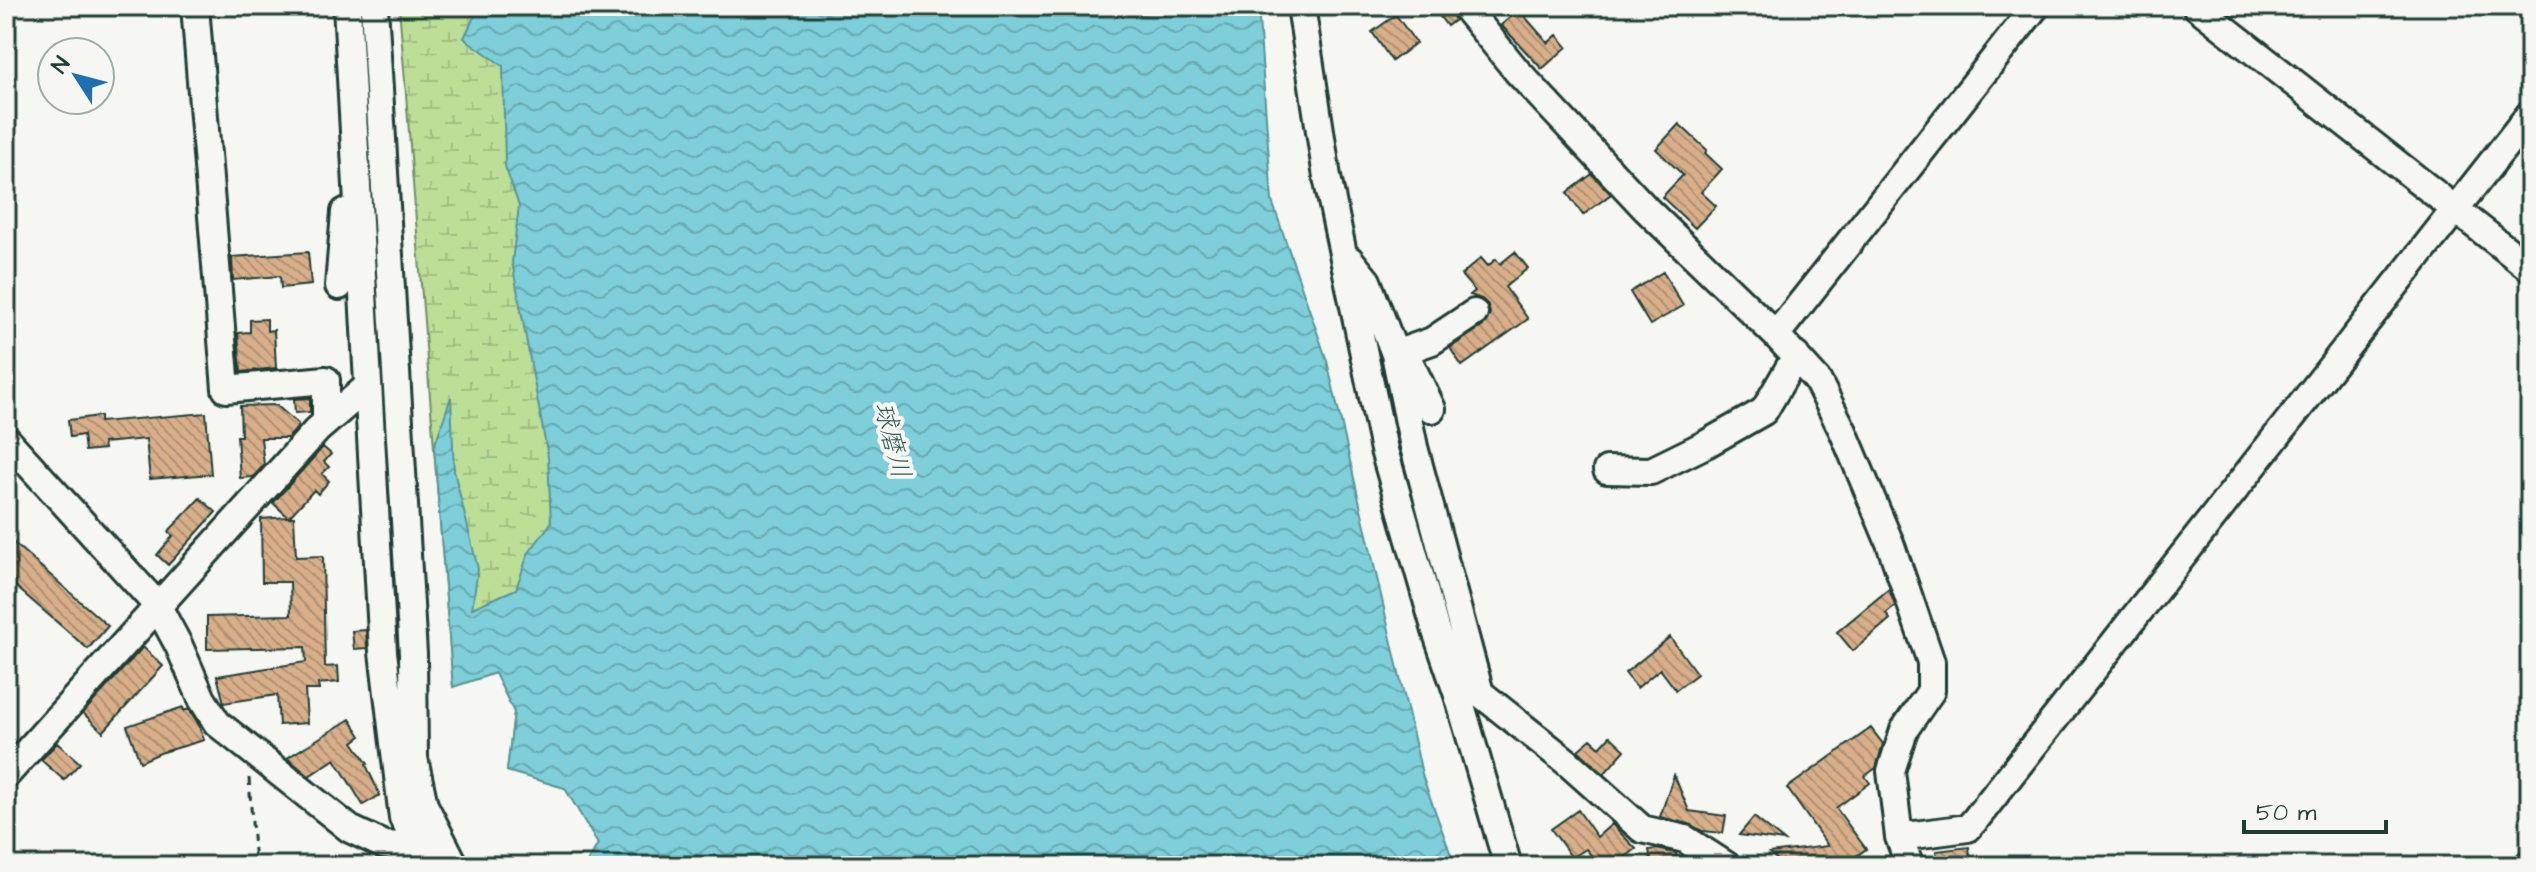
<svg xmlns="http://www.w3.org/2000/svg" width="2536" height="872" viewBox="0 0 2536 872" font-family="'Architects Daughter','Klee One',sans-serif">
  <defs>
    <pattern id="wetland-marsh" width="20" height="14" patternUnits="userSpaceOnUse" patternTransform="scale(2)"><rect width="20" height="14" fill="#bdde97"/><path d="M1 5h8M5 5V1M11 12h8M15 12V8" fill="none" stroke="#a2bf83"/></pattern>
    <pattern id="water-waves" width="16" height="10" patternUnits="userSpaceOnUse" patternTransform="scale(2)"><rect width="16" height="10" fill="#7ecfd9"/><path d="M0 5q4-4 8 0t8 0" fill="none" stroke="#67a9b1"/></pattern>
    <pattern id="building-back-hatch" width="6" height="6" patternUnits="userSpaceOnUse" patternTransform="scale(2)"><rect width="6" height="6" fill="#d9af8a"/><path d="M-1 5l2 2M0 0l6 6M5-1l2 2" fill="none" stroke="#af9072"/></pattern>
  </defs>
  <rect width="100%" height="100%" fill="#f6f6f2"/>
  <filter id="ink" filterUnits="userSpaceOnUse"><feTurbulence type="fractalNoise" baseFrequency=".0125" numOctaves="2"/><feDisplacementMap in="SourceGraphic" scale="16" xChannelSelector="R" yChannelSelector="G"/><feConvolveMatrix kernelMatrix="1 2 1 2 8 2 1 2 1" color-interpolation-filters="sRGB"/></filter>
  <g filter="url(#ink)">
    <path fill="url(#wetland-marsh)" stroke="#6e8e66" stroke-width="2" d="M399 6H585L663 831 585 866 598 844 565 788 507 771 514 712 495 673 453 687Z"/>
    <path fill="url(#water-waves)" stroke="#589597" stroke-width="2" d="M479 6H1258L1272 201 1327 361 1423 778 1455 866H585L598 844 565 788 507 771 514 712 495 673 453 687 434 447 451 397 454 471 478 569 472 608 516 589 528 554 551 523 548 457 512 262 519 206 505 166 503 66 464 38Z"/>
    <path fill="url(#building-back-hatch)" stroke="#1f3d34" stroke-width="2" d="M1432 6H1448L1455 20 1447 26Z
      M1519 10 1548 43 1557 35 1567 47 1542 69 1501 25Z
      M1396 15 1416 43 1392 61 1372 32Z
      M1679 124 1707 150 1705 153 1722 169 1701 192 1716 206 1695 228 1662 197 1683 175 1656 149Z
      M1592 174 1611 194 1583 215 1567 193Z
      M308 252 311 285 281 288 280 276 233 280 232 257Z
      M1515 252 1528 268 1505 287 1528 319 1462 366 1450 348 1483 326 1490 313 1488 305 1482 299 1470 295 1475 291 1461 275 1481 258 1488 266 1496 259 1500 264Z
      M1663 272 1683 306 1650 325 1630 292Z
      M267 319V331L274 330 276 368 241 372 238 333 250 332V320Z
      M310 398V412L295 413 294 399Z
      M276 405 298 424V427L288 438H261L264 465 253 477 240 478 237 436H241L240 406Z
      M206 413 211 474 150 479 146 439 103 443 104 449 85 451 83 435 70 437 68 420 100 416V422Z
      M323 447 331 454 324 462 329 467 322 474 329 481 318 494 314 490 289 517H294L296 557 323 556 325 667 338 666 339 682 318 684 319 690H305L307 723 279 725 277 695 224 703 217 676 306 662 305 647 207 649V617L291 615 290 582H262L261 519 288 517 273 503Z
      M200 498 216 512 168 565 157 555 173 536 168 532Z
      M6 536 108 626 88 649 6 578Z
      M1889 589 1895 606 1886 614 1890 619 1853 651 1837 632Z
      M366 630 367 648 354 649 352 631Z
      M1670 637 1697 674 1676 690 1660 669 1637 688 1625 673Z
      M143 647 163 666 103 732 83 713Z
      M183 707 184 711 189 709 199 725 204 740 160 753 140 762 127 726Z
      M350 719 361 736 353 742 368 764 366 765 380 795 363 805 335 759 309 776 287 758Z
      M1871 728 1883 744 1876 768 1865 776 1870 783 1836 808 1866 849 1843 866H1785L1769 853 1828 846 1787 788Z
      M1610 736 1625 750 1604 774 1578 750 1591 739 1600 747Z
      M57 743 80 763 64 780 41 760Z
      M1674 775 1689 811 1726 816 1723 833 1702 831 1689 824 1660 817Z
      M1578 810 1597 837 1612 824 1636 849 1614 866H1600L1586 849 1572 858 1551 829Z
      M1754 817 1784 841 1739 835Z
      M1969 847 1971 866H1938L1936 851Z
      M1656 849 1676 853 1678 866H1652L1649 850Z"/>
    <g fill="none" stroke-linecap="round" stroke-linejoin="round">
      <defs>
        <path id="minor" d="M195 6 226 389 326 380V421
          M347 6 383 652 403 818 428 866
          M374 6 413 654 414 758 424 805 455 866
          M1301 6 1327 177 1384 450 1436 631 1458 695 1508 866
          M1464 6 1517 71 1646 209 1776 335 1817 380 1843 431 1890 543 1931 662V691L1904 730 1891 771 1899 837 1910 866
          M2196 6 2530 268
          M1350 260 1367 281 1395 354 1414 447 1480 693 1567 762 1642 829 1685 839 1727 866
          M339 286 345 212
          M1776 335 2036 6
          M1395 354 1432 341 1474 313
          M1406 355 1432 409
          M6 439 157 605 179 646 202 699 217 723 350 829 384 845 418 847
          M1607 470 1651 471 1706 444 1764 411 1796 356
          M6 775 317 430 368 386
          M1899 837 1968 828 1975 820 2530 114
          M2528 866 2530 863"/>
      </defs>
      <use href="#minor" stroke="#1f3d34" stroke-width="32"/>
      <path stroke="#1f3d34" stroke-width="3" stroke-dasharray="8 6" stroke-linecap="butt" d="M249 778 255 866"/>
      <use href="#minor" stroke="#f6f6f2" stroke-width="26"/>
    </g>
  </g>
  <g text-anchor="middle" stroke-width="8" stroke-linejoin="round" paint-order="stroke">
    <g font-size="26" font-style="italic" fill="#325a55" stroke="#f6f6f2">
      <text transform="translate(893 440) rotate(76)" y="9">球磨川</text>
    </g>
  </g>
  <rect width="2536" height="872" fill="none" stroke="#f6f6f2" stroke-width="32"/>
  <rect x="16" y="16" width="2504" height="840" fill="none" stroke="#1f3d34" stroke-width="3" filter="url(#ink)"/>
  <g transform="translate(76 76) rotate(306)"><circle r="38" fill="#f6f6f2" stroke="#a0aca6" stroke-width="2"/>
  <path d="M0-6L14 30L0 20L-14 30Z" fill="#1f6fb2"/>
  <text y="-12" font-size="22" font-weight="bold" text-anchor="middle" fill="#1f3d34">N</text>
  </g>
  <path d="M2244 820v12h142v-12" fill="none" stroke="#1f3d34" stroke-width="4"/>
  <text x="2256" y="820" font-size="24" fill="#1f3d34" stroke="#f6f6f2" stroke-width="6" paint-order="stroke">50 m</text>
</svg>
